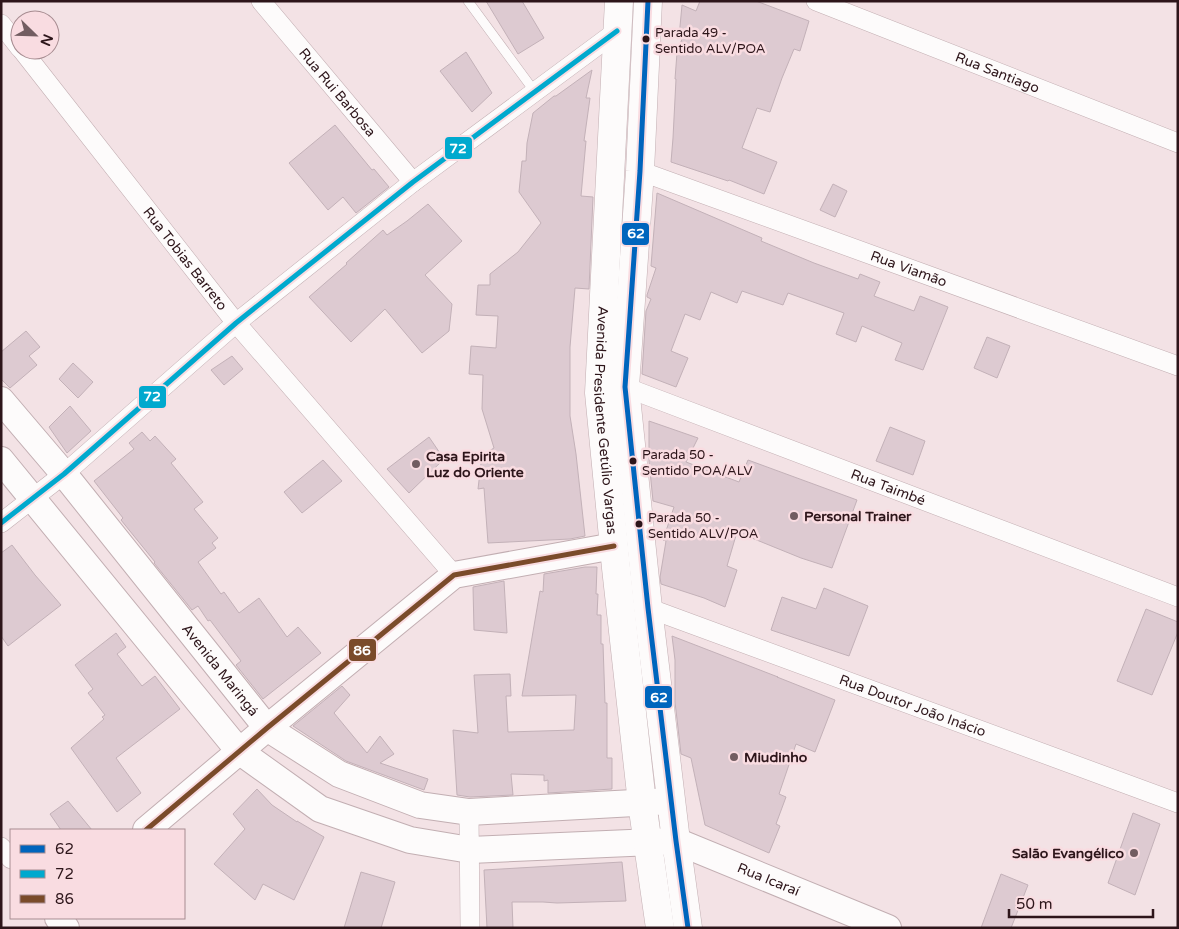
<svg xmlns="http://www.w3.org/2000/svg" width="1179" height="929" viewBox="0 0 1179 929" font-family="'Varela Round',sans-serif">
  <rect width="100%" height="100%" fill="#f3e2e5"/>
  <path fill="#ddcad1" stroke="#c3b1b8" d="M486 1H522L544 38 518 54Z
    M700 1H756L809 21 800 51 794 49 782 78 770 112 757 108 742 148 777 162 764 194 729 180 728 181 671 162 673 138 676 79H675L677 53 682 39 679 37 682 5 696 11Z
    M466 52 492 93 472 112 440 71Z
    M592 70 586 98H590L584 141H586L581 196 593 197 589 289 575 288 570 347V416L576 454 585 536 570 539 488 543 484 488 478 489 482 455 494 448 482 409 483 375 469 374 471 346 496 348 498 316 476 315 478 285H490V274L518 252 541 223 519 192 522 161H526L527 143 533 113 554 96H556Z
    M335 125 372 170 374 169 389 187 356 213 343 197 328 210 289 163Z
    M833 184 847 191 835 217 820 210Z
    M657 193 762 238 761 241 814 263 858 279 860 274 880 282 874 296 914 311 920 296 948 307 923 370 895 360 902 343 862 326 856 342 836 334 844 313 788 293 783 305 742 291 737 303 711 292 700 320 685 314 671 351 688 358 676 387 642 374 646 311 651 299 647 297V295L656 268 651 266Z
    M428 204 462 241 425 275 452 304 449 331 422 353 385 309 351 342 309 297 347 264 346 263 383 230 387 235 407 221Z
    M26 331 40 347 29 356 37 365 10 388 1 379V352Z
    M987 337 1010 346 997 378 974 368Z
    M232 356 243 369 224 385 211 370Z
    M73 363 93 382 78 398 59 379Z
    M70 406 91 431 67 453 49 427Z
    M649 421 698 438 686 462 739 482 748 460 857 500 832 568 801 558 737 532 727 566 737 570 725 607 704 598 661 584 660 577 666 541 663 540 674 507 653 501 649 461Z
    M890 427 925 441 913 475 876 461Z
    M142 432 150 441 155 436 176 459 171 463 203 502 194 509 218 538 212 543 216 548 198 562 221 594 224 592 239 613 259 598 287 637 298 627 321 653 263 699 236 665 241 661 210 620 208 621 198 606 192 610 154 563 155 562 121 520 123 518 94 481 134 449 129 443Z
    M429 437 444 459 409 493 387 469Z
    M323 460 342 481 302 513 284 492Z
    M12 545 35 575 61 605 8 646 1 636V553Z
    M585 567H597L596 594H598L597 615H601V644H603L605 703H607V758H612V789L548 793V780L544 781V775L511 774 513 795 470 797 457 795 453 730 478 733 474 675 510 674 511 696H506L508 732 574 730 576 695 522 696 540 591 543 592 544 574Z
    M504 581 507 633 474 630 473 587Z
    M824 588 868 606 849 656 771 630 782 597 816 609Z
    M1146 609 1178 622V632L1152 695 1117 681Z
    M116 633 126 647 117 654 142 686 155 676 180 709 116 758 141 793 117 812 71 748 104 719 102 717 105 715 88 693 93 689 75 665Z
    M672 636 778 677H777L835 700 815 752 796 744 779 794 786 797 776 824 780 826 769 853 705 825 691 758 681 754 675 702V660Z
    M342 686 350 695 334 713 367 753 380 736 394 754 380 763 428 779 424 790 346 761 293 726Z
    M257 789 272 805 297 822V821L324 837 294 900 263 884 255 900 214 864 245 829 233 814Z
    M68 801 92 830H61L50 814Z
    M1133 813 1160 824 1135 895 1108 883Z
    M622 862 626 901 557 903 543 902H512L513 928H487L484 870Z
    M361 872 395 882 381 928H344Z
    M1001 874 1028 885 1011 928H981Z"/>
  <g fill="none" stroke-linecap="round" stroke-linejoin="round">
    <defs>
      <path id="lane" d="M468 1 535 92"/>
      <g id="street">
        <path id="s1" d="M261 1 413 182"/>
        <path id="s2" d="M816 1 1178 143"/>
        <path d="M1 24 20 48"/>
        <path id="s3" d="M22 50 236 323 454 575"/>
        <path id="s4" d="M640 171 1178 366"/>
        <path id="s5" d="M615 384 625 387 1178 597"/>
        <path d="M1 523 64 474 236 323 413 182 617 31"/>
        <path id="s6" d="M648 608 1178 803"/>
        <path d="M469 812 470 928"/>
        <path d="M1 847 11 859"/>
      </g>
      <g id="secondary">
        <path id="s7" d="M1 400 64 474 267 728 339 774 420 805 469 812 671 801"/>
        <path id="s8" d="M1 460 239 751 320 809 410 840 470 850 676 841 888 928"/>
        <path d="M146 830 267 728 454 575 614 546"/>
        <path d="M58 918 66 928"/>
      </g>
      <g id="primary">
        <path id="s9" d="M619 1 599 393 616 568 642 803 660 928"/>
        <path d="M648 1 640 171 625 387 648 608 676 841 688 928"/>
      </g>
    </defs>
    <use href="#lane" stroke="#c2aeb2" stroke-width="10"/>
    <use href="#street" stroke="#c2aeb2" stroke-width="20"/>
    <use href="#secondary" stroke="#c2aeb2" stroke-width="28"/>
    <use href="#primary" stroke="#c2aeb2" stroke-width="29"/>
    <use href="#lane" stroke="#fdfbfb" stroke-width="9"/>
    <use href="#street" stroke="#fdfbfb" stroke-width="19"/>
    <use href="#secondary" stroke="#fdfbfb" stroke-width="26"/>
    <use href="#primary" stroke="#fdfbfb" stroke-width="28"/>
    <defs>
      <path id="bus-1" d="M648 1 640 171 625 387 648 608 676 841 688 928"/>
      <path id="bus-2" d="M1 523 64 474 236 323 413 182 617 31"/>
      <path id="bus-3" d="M146 830 267 728 454 575 614 546"/>
    </defs>
    <use href="#bus-1" stroke="#f9dce1" stroke-width="9"/>
    <use href="#bus-2" stroke="#f9dce1" stroke-width="9"/>
    <use href="#bus-3" stroke="#f9dce1" stroke-width="9"/>
    <use href="#bus-1" stroke="#0065bd" stroke-width="5"/>
    <use href="#bus-2" stroke="#00a9ce" stroke-width="5"/>
    <use href="#bus-3" stroke="#7a4b2a" stroke-width="5"/>
  </g>
  <g fill="#2d151a" stroke="#f9dce1" stroke-width="2">
    <circle cx="646" cy="39" r="4.5"/>
    <circle cx="633" cy="461" r="4.5"/>
    <circle cx="639" cy="524" r="4.5"/>
  </g>
  <g fill="#725d61" stroke="#f9dce1" stroke-width="2">
    <circle cx="416" cy="464" r="5"/>
    <circle cx="794" cy="516" r="5"/>
    <circle cx="734" cy="757" r="5"/>
    <circle cx="1134" cy="853" r="5"/>
  </g>
  <g text-anchor="middle" stroke-width="5" stroke-linejoin="round" paint-order="stroke">
    <g font-size="13" fill="#2d151a" stroke="#f9dce1" text-anchor="start">
      <text x="655" y="37">Parada 49 -<tspan x="655" dy="16">Sentido ALV/POA</tspan></text>
      <text x="642" y="459">Parada 50 -<tspan x="642" dy="16">Sentido POA/ALV</tspan></text>
      <text x="648" y="522">Parada 50 -<tspan x="648" dy="16">Sentido ALV/POA</tspan></text>
    </g>
    <g font-size="14" fill="#2d151a" stroke="#f9dce1">
      <text dy="5" stroke="none"><textPath href="#s2" startOffset="195">Rua Santiago</textPath></text>
      <text dy="5" stroke="none"><textPath href="#s1" startOffset="119">Rua Rui Barbosa</textPath></text>
      <text dy="5" stroke="none"><textPath href="#s3" startOffset="265">Rua Tobias Barreto</textPath></text>
      <text dy="5" stroke="none"><textPath href="#s4" startOffset="286">Rua Viamão</textPath></text>
      <text dy="5" stroke="none"><textPath href="#s9" startOffset="420">Avenida Presidente Getúlio Vargas</textPath></text>
      <text dy="5" stroke="none"><textPath href="#s5" startOffset="292">Rua Taimbé</textPath></text>
      <text dy="5" stroke="none"><textPath href="#s7" startOffset="348">Avenida Maringá</textPath></text>
      <text dy="5" stroke="none"><textPath href="#s6" startOffset="282">Rua Doutor João Inácio</textPath></text>
      <text dy="5" stroke="none"><textPath href="#s8" startOffset="938">Rua Icaraí</textPath></text>
    </g>
    <g font-size="14" font-weight="bold" fill="#2d151a" stroke="#f9dce1" text-anchor="start">
      <text x="426" y="461">Casa Epirita<tspan x="426" dy="16">Luz do Oriente</tspan></text>
      <text x="804" y="521">Personal Trainer</text>
      <text x="744" y="762">Miudinho</text>
      <text x="1124" y="858" text-anchor="end">Salão Evangélico</text>
    </g>
  </g>
  <g stroke="#f9dce1" stroke-width="2">
    <rect x="444" y="136" width="29" height="24" rx="5" fill="#00a9ce"/>
    <rect x="621" y="222" width="29" height="24" rx="5" fill="#0065bd"/>
    <rect x="138" y="385" width="29" height="24" rx="5" fill="#00a9ce"/>
    <rect x="348" y="638" width="29" height="24" rx="5" fill="#7a4b2a"/>
    <rect x="644" y="685" width="29" height="24" rx="5" fill="#0065bd"/>
  </g>
  <g font-size="14" text-anchor="middle" font-weight="bold" fill="#fff">
    <text x="458" y="153">72</text>
    <text x="636" y="238">62</text>
    <text x="152" y="401">72</text>
    <text x="362" y="655">86</text>
    <text x="659" y="702">62</text>
  </g>
  <rect width="1179" height="929" fill="none" stroke="#2d151a" stroke-width="5"/>
  <rect x="10" y="829" width="175" height="90" fill="#f9dce1" stroke="#a78c91"/>
  <rect x="20" y="845" width="25" height="8" fill="#0065bd" stroke="#a78c91"/>
  <text x="55" y="854" font-size="15" fill="#2d151a">62</text>
  <rect x="20" y="870" width="25" height="8" fill="#00a9ce" stroke="#a78c91"/>
  <text x="55" y="879" font-size="15" fill="#2d151a">72</text>
  <rect x="20" y="895" width="25" height="8" fill="#7a4b2a" stroke="#a78c91"/>
  <text x="55" y="904" font-size="15" fill="#2d151a">86</text>
  <g transform="translate(35 35) rotate(113)"><circle r="24" fill="#f9dce1" stroke="#a78c91"/>
  <path d="M0-4L9 19L0 12L-9 19Z" fill="#725d61"/>
  <text y="-8" font-size="14" font-weight="bold" text-anchor="middle" fill="#2d151a">N</text>
  </g>
  <path d="M1009 909v8h144v-8" fill="none" stroke="#2d151a" stroke-width="2.5"/>
  <text x="1016" y="909" font-size="15" fill="#2d151a" stroke="#f9dce1" stroke-width="4" paint-order="stroke">50 m</text>
</svg>
